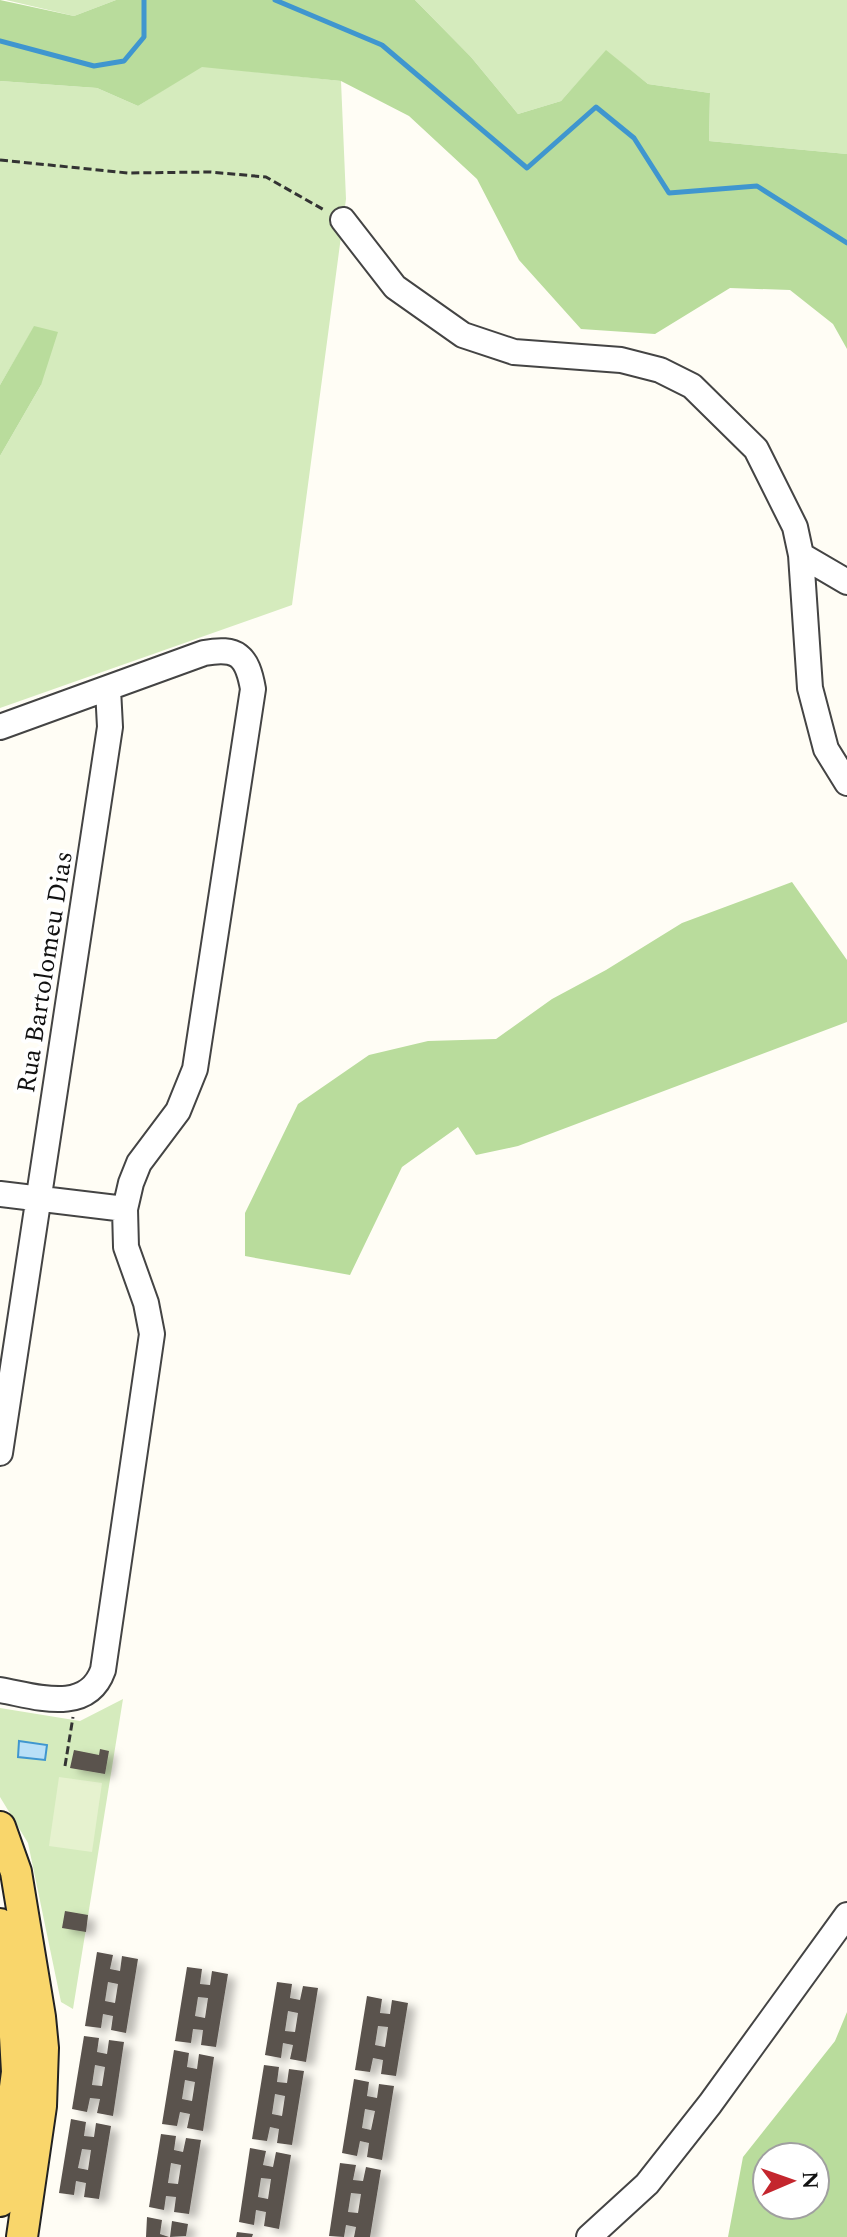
<svg xmlns="http://www.w3.org/2000/svg" width="847" height="2237" viewBox="0 0 847 2237" font-family="Spectral,serif">
  <defs>
    <filter id="shadow"><feDropShadow dx="8" dy="4.5" stdDeviation="4" flood-color="#0004"/></filter>
  </defs>
  <rect width="100%" height="100%" fill="#fffdf5"/>
  <path fill="#d5ebbd" d="M6 0H116L74 16Z
    M415 0H847V154L709 141 710 93 648 84 606 51 561 101 518 114 471 57Z
    M201 66 341 81 346 199 292 605 0 708V456L41 385 34 327 0 385V81L97 88 138 106Z
    M123 1699 73 2009 61 2002 28 1843 0 1797V1708L80 1721Z"/>
  <path fill="#b9dc9c" fill-rule="evenodd" d="M0 0 74 16 116 0H415L471 57 518 114 561 101 606 50 648 84 710 93 709 141 847 154V349L833 324 790 290 730 288 655 334 581 329 519 260 477 179 409 116 341 81 202 67 138 106 97 88 0 81Z
    M34 326 58 332 41 385 0 456V385Z
    M792 882 847 960V1022L518 1146 476 1155 458 1127 402 1167 350 1275 245 1256V1213L298 1104 369 1055 428 1041 496 1039 552 999 606 970 682 923Z
    M847 2012V2237H728L743 2157 835 2041ZM767 2157H815V2205H767Z"/>
  <path fill="#e6f2cf" d="M59 1777 102 1783 92 1852 49 1846Z"/>
  <path fill="#b9e0f7" stroke="#3f96cf" stroke-width="2" d="M19 1741 47 1745 45 1760 18 1757Z"/>
  <g fill="none" stroke-linecap="round" stroke-linejoin="round">
    <path stroke="#3f96cf" stroke-width="5" d="M275 0 382 45 527 168 596 107 634 138 669 193 757 186 847 243
      M0 41 94 66 124 61 144 37V0"/>
  </g>
  <path fill="#5a524d" fill-rule="evenodd" filter="url(#shadow)" d="M100 1749 109 1751 105 1774 70 1768 74 1750 99 1755Z
    M65 1911 88 1915 86 1932 62 1928Z
    M97 1952 113 1955 110 1969 120 1971 122 1956 138 1959 126 2033 111 2030 113 2016 103 2014 101 2028 85 2026ZM108 1982 118 1984 115 2003 105 2001Z
    M187 1967 202 1969 200 1984 210 1985 212 1971 228 1974 216 2047 201 2045 203 2030 193 2029 191 2043 175 2041ZM198 1997 208 1998 205 2018 195 2016Z
    M277 1982 292 1984 290 1998 300 2000 303 1986 318 1988 306 2062 290 2059 293 2045 283 2043 281 2058 265 2055ZM288 2011 298 2013 295 2032 285 2031Z
    M367 1996 382 1999 380 2013 390 2014 392 2000 408 2003 396 2076 381 2074 383 2060 373 2058 370 2072 355 2070ZM378 2026 388 2027 385 2047 375 2045Z
    M84 2036 99 2038 97 2052 107 2054 109 2040 124 2042 113 2116 97 2113 100 2099 90 2098 87 2112 72 2109ZM95 2065 105 2067 102 2086 92 2085Z
    M174 2050 189 2053 187 2067 197 2069 199 2054 214 2057 203 2131 187 2128 190 2114 180 2112 177 2126 162 2124ZM185 2080 195 2082 192 2101 182 2099Z
    M264 2065 279 2067 277 2082 287 2083 289 2069 304 2071 292 2145 277 2143 279 2129 270 2127 267 2141 252 2139ZM275 2094 285 2096 282 2116 272 2114Z
    M354 2079 369 2082 367 2096 377 2098 379 2084 394 2086 382 2160 367 2157 369 2143 360 2141 357 2156 342 2153ZM365 2109 375 2111 371 2130 362 2128Z
    M71 2119 86 2122 84 2136 94 2137 96 2123 111 2126 99 2199 84 2197 86 2183 76 2181 74 2195 59 2193ZM82 2149 91 2150 88 2170 78 2168Z
    M161 2134 176 2136 174 2150 183 2152 186 2138 201 2140 189 2214 174 2212 176 2197 166 2196 164 2210 149 2207ZM171 2163 181 2165 178 2184 168 2183Z
    M250 2148 266 2151 263 2165 273 2167 276 2152 291 2155 279 2229 264 2226 266 2212 256 2210 254 2225 239 2222ZM261 2178 271 2179 268 2199 258 2197Z
    M340 2163 356 2165 353 2180 363 2181 366 2167 381 2170 370 2237H354L356 2227 346 2225 344 2237 329 2236ZM351 2193 361 2194 358 2213 348 2212Z
    M147 2217 162 2220 160 2234 169 2237H146Z
    M172 2221 188 2224 186 2236 170 2237Z
    M237 2232 253 2234 252 2237H236Z"/>
  <g fill="none" stroke-linecap="round" stroke-linejoin="round">
    <defs>
      <path id="minor" d="M343 220 395 287 463 335 514 352 621 360 660 370 692 386 756 449 795 527 801 555 810 688 826 749 847 783
        M801 555 847 582
        M0 727 204 653C237 647 247 655 253 689L195 1069 178 1111 139 1163 131 1183 125 1209 126 1247 146 1303 152 1334 103 1670C87 1715 35 1696 0 1690
        M0 1194 125 1209
        M0 1453 110 727 108 689
        M589 2237 647 2184 710 2104 847 1915"/>
      <path id="major" d="M0 1827 16 1872 40 2017 43 2048 41 2106 22 2237
        M0 1924 14 2019 17 2072 0 2201"/>
    </defs>
    <use href="#minor" stroke="#444" stroke-width="28"/>
    <use href="#major" stroke="#222" stroke-width="34"/>
    <path stroke="#333" stroke-width="3" stroke-dasharray="8 4" stroke-linecap="butt" d="M0 160 128 173 210 172 266 177 326 211
      M65 1766 73 1717"/>
    <use href="#minor" stroke="#fff" stroke-width="24"/>
    <use href="#major" stroke="#f9d66b" stroke-width="30"/>
  </g>
  <g text-anchor="middle" stroke-width="8" stroke-linejoin="round" paint-order="stroke">
    <g font-size="26" fill="#111" stroke="#fff">
      <text transform="translate(44 972) rotate(-81)" y="9">Rua Bartolomeu Dias</text>
    </g>
  </g>
  <g transform="translate(791 2181) rotate(88)"><circle r="38" fill="#ffffff" stroke="#a0a0a0" stroke-width="2"/>
  <path d="M0-6L14 30L0 20L-14 30Z" fill="#c4262e"/>
  <text y="-12" font-size="22" font-weight="bold" text-anchor="middle" fill="#111111">N</text>
  </g>
</svg>
